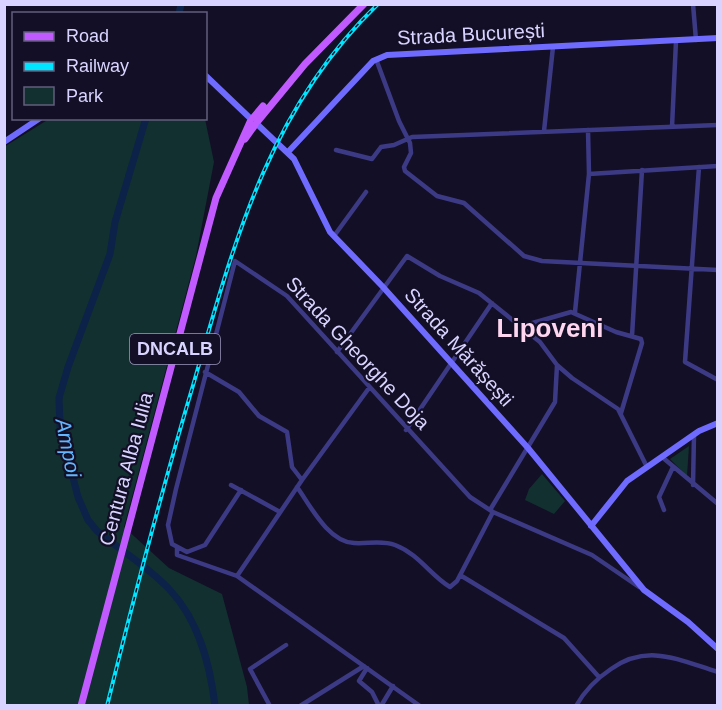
<svg xmlns="http://www.w3.org/2000/svg" width="722" height="710" viewBox="0 0 722 710" font-family="Arial,sans-serif">
  <rect width="100%" height="100%" fill="#130f26"/>
  <path fill="#12302f" d="M49 119H205L214 162 196 256 124 527 169 568 222 594 247 687 249 705H5L4 147Z
    M689 446 687 476 670 459Z
    M542 474 565 501 554 514 525 500 529 489Z"/>
  <g fill="none" stroke-linecap="round" stroke-linejoin="round">
    <path stroke="#0c2248" stroke-width="7" d="M179 14 181 4
      M146 118 115 222 110 254 68 367 59 398 60 427 78 497 88 520 97 531C120 550 149 567 170 590 199 621 210 664 215 706"/>
    <path stroke="#3d3a85" stroke-width="4.5" d="M693 4 696 40
      M376 59 399 121 410 143 411 153 404 167 405 171 437 196 464 203 524 256 542 261 718 270
      M672 127 676 41
      M544 131 553 47
      M336 150 372 159 381 147 394 145 412 137 718 125
      M699 167 685 362 718 380
      M589 174 718 166
      M334 236 366 192
      M575 312 589 174 588 130
      M522 326 571 312 616 332 641 339 642 343 621 413
      M632 336 642 170
      M337 352 407 256 440 276 479 293 540 342 557 365 572 378 618 409 647 467
      M205 372 239 392 259 416 287 432 292 467 302 480
      M406 430 492 303
      M662 457 718 504
      M231 485 280 512
      M693 485 694 435
      M297 487C310 505 328 542 354 543 368 544 382 540 395 545 419 554 431 576 450 587L457 581 493 512
      M241 490 205 545 187 552 172 544 168 525 176 489 235 261 287 296 470 497 493 512 592 555 639 587
      M490 510 555 402 557 365
      M664 510 659 497 673 467
      M177 548V555L237 576 420 706
      M460 575 564 638 599 677
      M237 576 302 480 369 388
      M367 668 359 681 372 692 379 706
      M270 706 250 669 286 645
      M300 706 364 666
      M381 706 393 686
      M576 706C585 690 596 679 611 669 648 643 678 660 718 672"/>
    <path stroke="#6f6bff" stroke-width="6" d="M206 76 251 119
      M257 124 294 159 330 232 383 287 528 448 644 590 688 622 718 649
      M4 142 40 118
      M288 152 373 61 387 55 718 38
      M591 526 627 481 699 431 718 423"/>
    <path stroke="#c25bff" stroke-width="7" d="M253 118 263 106
      M258 121 305 64 364 4
      M245 139 255 125
      M81 706 216 198 250 122"/>
    <defs>
      <path id="rail" d="M107 706C134 597 162 489 194 382 234 242 269 109 378 4"/>
    </defs>
    <use href="#rail" stroke="#00e5ff" stroke-width="4"/>
    <use href="#rail" stroke="#130f26" stroke-width="1.5" stroke-dasharray="4.5" stroke-linecap="butt"/>
  </g>
  <g text-anchor="middle" stroke-width="4.5" stroke-linejoin="round" paint-order="stroke">
    <rect fill="#130f26" stroke="#9e99be" stroke-width="1.5" x="130" y="334" width="90" height="30" rx="4.5"/>
    <g font-size="18" font-weight="bold" fill="#d9d4ff">
      <text x="175" y="355">DNCALB</text>
    </g>
    <g font-size="20" fill="#d9d4ff" stroke="#130f26">
      <text transform="translate(471 34) rotate(-3)" y="7">Strada București</text>
      <text transform="translate(459 347) rotate(48)" y="7">Strada Mărășești</text>
      <text transform="translate(358 353) rotate(47)" y="7">Strada Gheorghe Doja</text>
      <text transform="translate(126 469) rotate(-75)" y="7">Centura Alba Iulia</text>
    </g>
    <g font-size="21" font-style="italic" fill="#62b6ff" stroke="#130f26">
      <text transform="translate(68 448) rotate(79)" y="7">Ampoi</text>
    </g>
    <g font-size="26" font-weight="bold" fill="#ffd6f0" stroke="#130f26">
      <text x="550" y="337">Lipoveni</text>
    </g>
  </g>
  <rect width="722" height="710" fill="none" stroke="#d9d4ff" stroke-width="12"/>
  <rect x="12" y="12" width="195" height="108" fill="#130f26" stroke="#625e7d" stroke-width="1.5"/>
  <rect x="24" y="32" width="30" height="9" fill="#c25bff" stroke="#625e7d" stroke-width="1.5"/>
  <text x="66" y="42" font-size="18" fill="#d9d4ff">Road</text>
  <rect x="24" y="62" width="30" height="9" fill="#00e5ff" stroke="#625e7d" stroke-width="1.5"/>
  <text x="66" y="72" font-size="18" fill="#d9d4ff">Railway</text>
  <rect x="24" y="87" width="30" height="18" fill="#12302f" stroke="#625e7d" stroke-width="1.5"/>
  <text x="66" y="102" font-size="18" fill="#d9d4ff">Park</text>
</svg>
